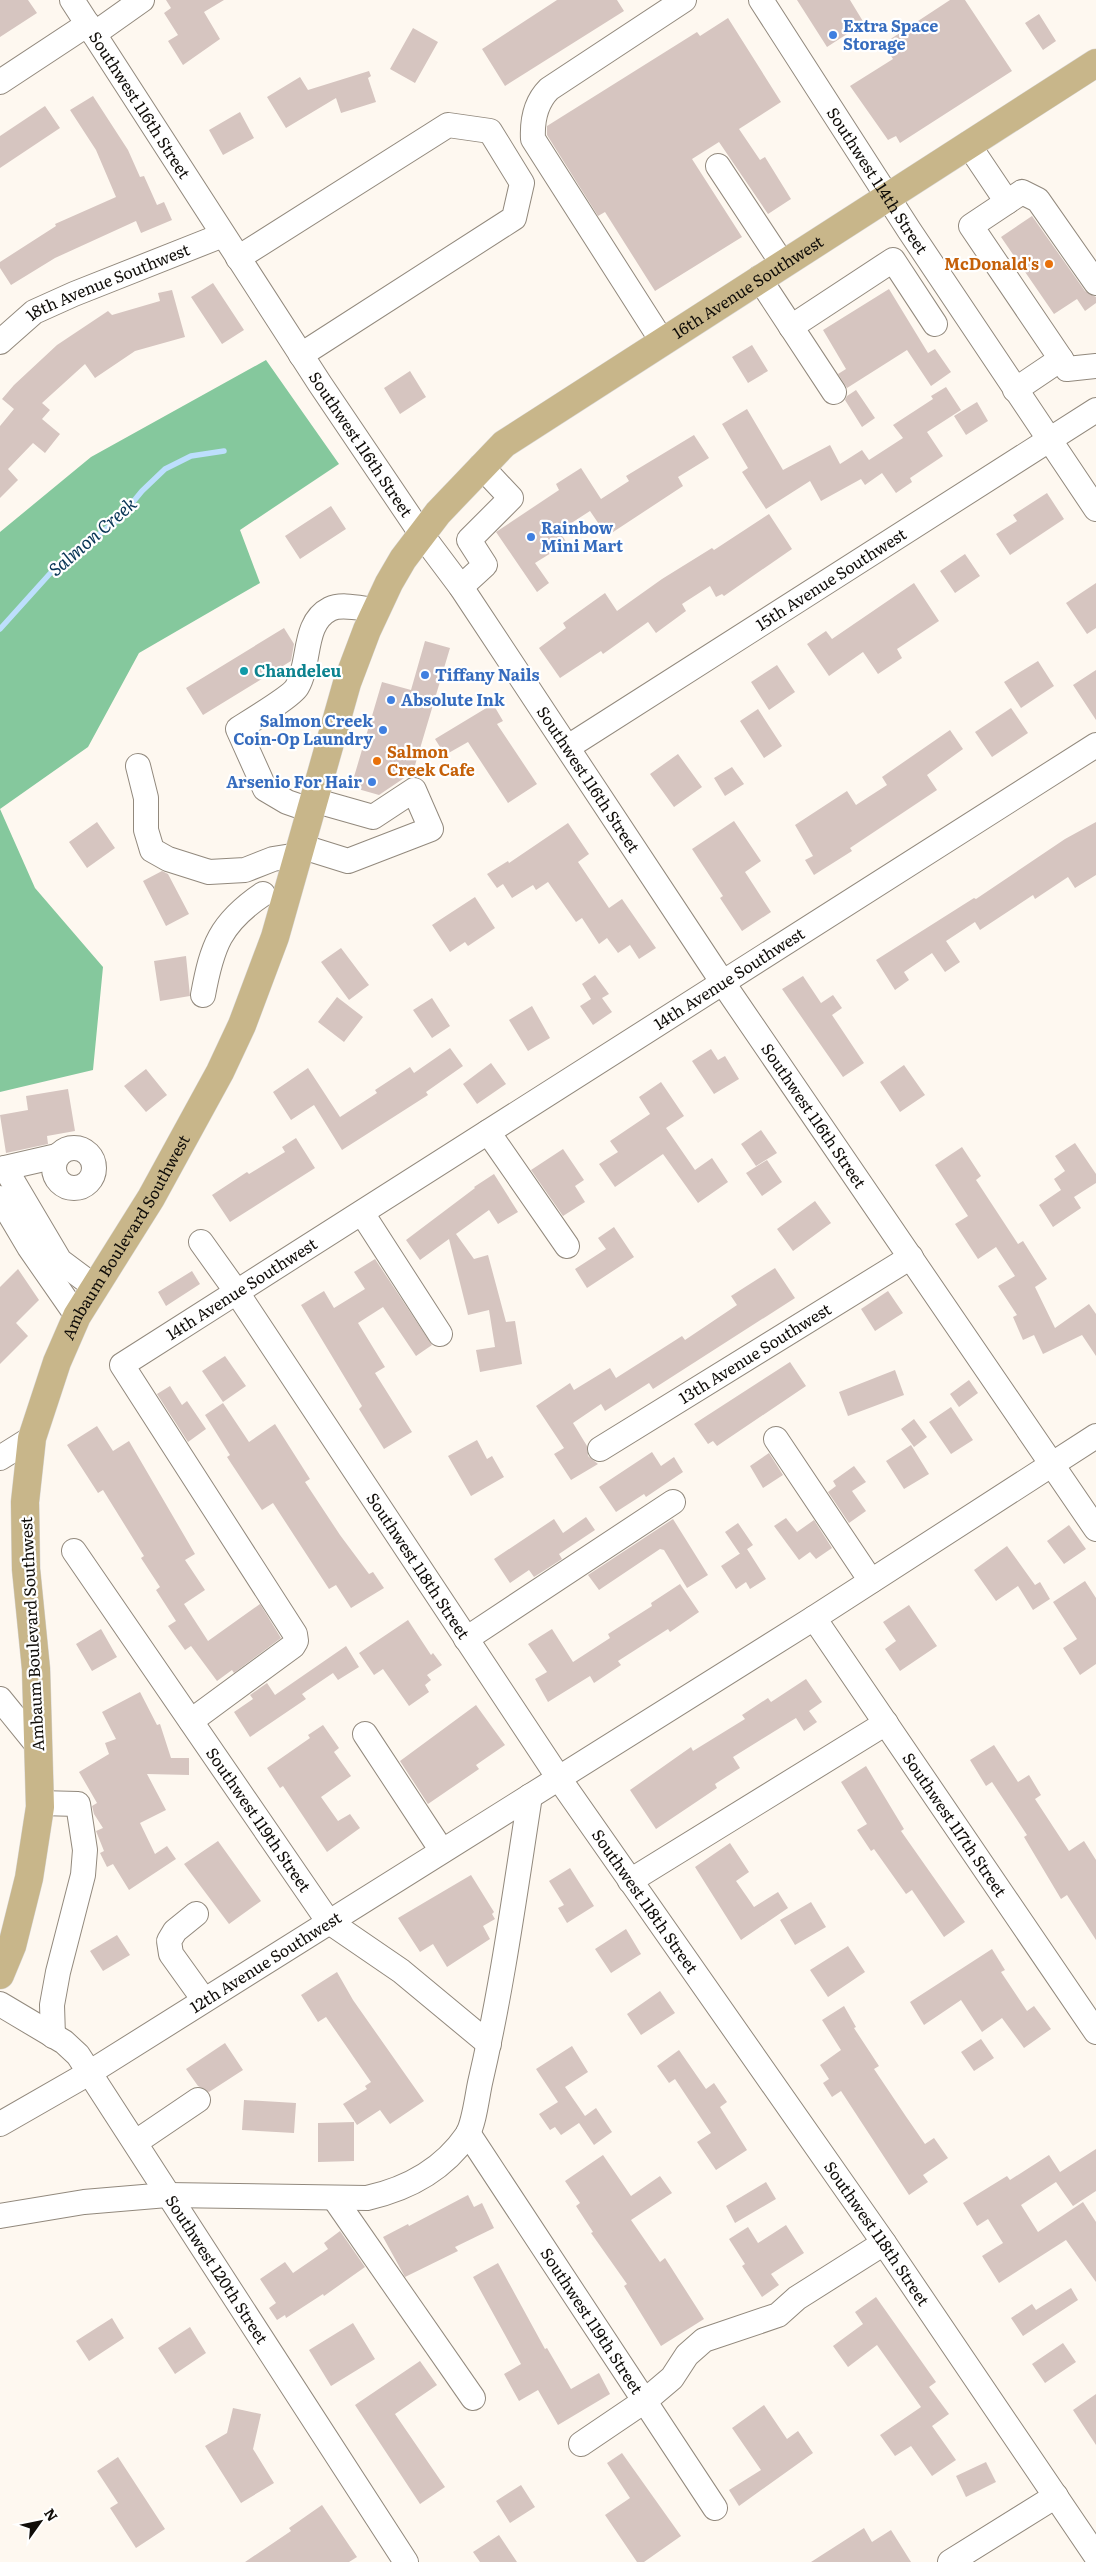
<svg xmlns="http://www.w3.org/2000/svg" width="1096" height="2562" viewBox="0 0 1096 2562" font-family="Literata,serif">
  <rect width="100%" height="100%" fill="#fef8f0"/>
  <path fill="#85c89d" d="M266 360 339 464 240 530 260 583 139 653 88 747 0 809 35 888 103 967 93 1070 0 1092V532L91 457Z"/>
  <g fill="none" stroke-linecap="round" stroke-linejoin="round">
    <path stroke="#bddffd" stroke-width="5.5" d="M0 629 55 568 119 519 142 491 165 469 191 456 224 451"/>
  </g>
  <path fill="#d6c5c0" d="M0 0H28L37 13 0 37Z
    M166 0H224L204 12 220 39 183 65 168 41 178 35 164 13 171 8Z
    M557 0H617L624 11 505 86 482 49Z
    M797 0H850L864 23 827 47Z
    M950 0H965L1012 71 900 143 896 136 888 140 850 86 893 59 883 44Z
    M1039 14 1056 41 1043 50 1025 23Z
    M728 18 781 102 739 129 760 160 765 157 791 199 768 214 719 142 692 159 742 237 655 291 605 212 598 216 547 135V126L697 32 700 36Z
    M413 28 438 42 415 83 390 69Z
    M369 71 371 76 368 78 376 102 341 113 336 98 286 128 267 97 300 77 308 90Z
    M93 96 128 150 140 177 144 176 157 205 164 202 172 220 141 233 136 221 55 258 11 285 0 268V262L56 226 55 224 116 197 96 150 70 110Z
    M45 106 60 128 0 168V136Z
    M240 112 254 138 223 155 209 130Z
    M1032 216 1085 291 1096 297V303L1085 311 1077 299 1054 314 1001 237Z
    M213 283 244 330 222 344 191 297Z
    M889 289 928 353 935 349 951 372 931 386 907 350 847 388 838 374 846 369 823 330Z
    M172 290 185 337 135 351 95 378 85 364 42 403 50 410 42 419 60 434 45 453 33 443 8 469 18 480 0 498V426L14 409 2 399 14 385 57 345 108 311 112 315 160 301 158 293Z
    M752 345 768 371 748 383 732 357Z
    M410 371 426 397 400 414 384 388Z
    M946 387 961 410 927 432 943 456 910 478 912 482 896 493 882 473 865 485 861 479 821 501 810 481 766 509 742 472 748 468 722 424 747 409 783 470 830 445 840 464 862 450 869 460 903 438 893 425 933 399 931 396Z
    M856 390 875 418 862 427 845 400 847 396Z
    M977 402 988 421 966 435 954 416Z
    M694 435 709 458 678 477 683 486 607 536 590 511 559 531 567 543 535 563 549 583 537 592 496 532 559 490 556 484 581 468 601 499 629 481 626 476Z
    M1047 493 1064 519 1010 555 996 534 1017 521 1013 515Z
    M331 506 346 529 300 559 285 536Z
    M769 514 792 549 724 596 722 594 716 597 710 586 682 604 686 611 656 633 648 622 603 654 601 651 560 678 539 648 566 628 563 623 605 593 617 611 662 579 712 548 714 550Z
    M965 554 980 576 955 593 940 571Z
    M914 583 939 621 897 649 902 658 878 674 863 652 829 676 807 644 826 631 832 639Z
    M1096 583V628L1087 634 1066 603Z
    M284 628 294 644 291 661 203 715 186 688Z
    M425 641 450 648 413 772 379 795 351 787 382 682 411 690Z
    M1038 661 1054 686 1021 708 1004 682Z
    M777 665 795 692 769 710 751 682Z
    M1096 670V720L1073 685Z
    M493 704 503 721 497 724 537 784 508 803 468 742 445 755 435 739Z
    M1011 708 1028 733 992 757 975 732Z
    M758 709 782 746 764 758 740 721Z
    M950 730 963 749 927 775 937 790 850 848 852 851 814 875 805 860 813 856 795 825 847 791 856 805 887 785 882 777Z
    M678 754 702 787 674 807 650 774Z
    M732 767 744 784 725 796 714 778Z
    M734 821 761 861 745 872 771 912 742 931 720 898 723 896 692 849Z
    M97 822 115 848 87 868 69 842Z
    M1096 822V875L1075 888 1068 877 1035 899 1033 895 980 930 975 922 946 941 960 962 945 972 932 953 904 972 909 980 895 990 876 960 974 898 976 899 1065 839Z
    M568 823 589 854 578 862 609 908 622 899 656 948 639 959 630 945 618 953 607 938 599 944 582 918 576 922 548 882 536 890 533 885 512 898 503 884 497 888 487 874 508 861 509 863Z
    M162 871 168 874 189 914 166 926 143 881Z
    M475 897 495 928 468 946 465 942 450 952 432 925Z
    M341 948 369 985 349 1000 321 962Z
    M186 956 190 996 160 1001 154 961Z
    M595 975 609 994 602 998 612 1012 593 1025 580 1006 591 999 582 984Z
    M803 976 821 1003 833 995 842 1008 832 1015 864 1063 843 1077 782 989Z
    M337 997 363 1017 344 1042 318 1022Z
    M432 998 450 1026 432 1038 413 1010Z
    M532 1006 550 1038 528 1051 509 1020Z
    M450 1048 463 1066 426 1092 428 1095 342 1150 314 1105 291 1120 273 1092 308 1068 340 1117 377 1093 375 1090 410 1067 414 1073Z
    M711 1049 718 1060 725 1056 739 1079 714 1094 692 1061Z
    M491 1063 506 1084 477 1104 463 1084Z
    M904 1065 925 1095 900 1112 880 1082Z
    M146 1069 167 1095 146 1112 124 1086Z
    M661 1082 684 1116 666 1128 695 1170 712 1158 728 1182 698 1203 663 1154 615 1187 599 1164 618 1152 610 1141 650 1114 639 1097Z
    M68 1089 75 1131 47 1136 48 1144 6 1153 0 1115 28 1110 26 1096Z
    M761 1130 777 1153 756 1166 741 1144Z
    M296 1138 315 1168 230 1222 212 1195 247 1172 249 1174 285 1152 282 1147Z
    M1075 1143 1096 1174V1183L1074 1197 1081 1208 1053 1227 1039 1205 1061 1190 1054 1179 1065 1171 1055 1156Z
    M962 1147 981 1176 976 1180 1018 1244 1023 1241 1047 1279 1035 1287 1055 1328 1089 1304 1096 1314V1356L1082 1335 1043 1354 1034 1335 1023 1340 1013 1317 1017 1315 998 1286 1015 1276 996 1247 978 1259 955 1224 968 1216 935 1165Z
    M563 1149 584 1180 575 1186 585 1202 563 1216 531 1170Z
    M767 1160 782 1182 762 1196 746 1173Z
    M494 1174 518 1212 498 1224 489 1210 456 1234 474 1259 488 1255 506 1322 515 1321 522 1364 480 1372 476 1350 495 1347 489 1310 468 1315 449 1239 420 1260 406 1240 475 1188 474 1187Z
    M815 1201 831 1223 793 1251 777 1229Z
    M614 1227 634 1257 587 1288 575 1269 606 1249 598 1238Z
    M375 1259 432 1345 416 1356 383 1307 358 1323 385 1367 375 1373 412 1432 384 1449 359 1409 362 1406 301 1305 324 1291 334 1308 365 1289 354 1272Z
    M775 1268 795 1298 653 1389 649 1383 605 1411 601 1404 573 1423 587 1446 588 1456 598 1464 571 1480 554 1454 564 1448 536 1406 570 1383 574 1390 610 1368 616 1378 682 1336 685 1340 737 1305 731 1296Z
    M18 1269 39 1300 16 1323 28 1336 0 1364V1287Z
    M192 1271 200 1284 166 1306 158 1292Z
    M888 1291 903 1313 875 1331 861 1309Z
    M225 1356 246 1386 223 1402 202 1371Z
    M790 1362 806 1386 717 1446 713 1441 708 1444 694 1424Z
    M895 1370 904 1395 848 1416 839 1392Z
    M969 1380 978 1393 959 1407 950 1394Z
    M170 1386 182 1405 187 1401 206 1429 188 1442 157 1394Z
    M223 1403 249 1442 275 1424 310 1479 305 1482 340 1535 369 1574 373 1572 384 1588 351 1608 336 1585 329 1589 273 1503 262 1510 227 1457 230 1455 205 1415Z
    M951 1407 973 1440 951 1454 929 1422Z
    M914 1419 927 1437 914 1447 901 1429Z
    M97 1426 113 1451 129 1441 195 1554 185 1560 205 1590 184 1604 208 1641 260 1604 281 1638 234 1673 232 1670 217 1681 191 1646 185 1650 168 1626 176 1621 156 1590 160 1587 141 1558 144 1556 103 1490 98 1493 67 1445Z
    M477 1440 487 1459 492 1456 504 1477 471 1496 448 1456Z
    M911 1445 929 1474 904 1489 886 1461Z
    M652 1452 661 1466 674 1457 683 1472 646 1497 644 1494 616 1512 599 1487Z
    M769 1453 783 1475 763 1488 750 1466Z
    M854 1466 866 1482 852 1491 866 1511 849 1523 828 1492 836 1486 833 1481Z
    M586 1517 595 1530 559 1554 562 1559 534 1577 529 1570 510 1583 494 1559 554 1519 563 1533Z
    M786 1518 797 1532 814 1520 832 1548 816 1559 810 1552 799 1560 774 1526Z
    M673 1519 708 1575 687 1588 664 1550 660 1549 599 1590 588 1575Z
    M738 1523 753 1545 740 1554 725 1532Z
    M1069 1525 1086 1549 1064 1564 1047 1541Z
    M1007 1546 1035 1585 1040 1582 1050 1599 1033 1610 1018 1586 996 1601 974 1570Z
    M747 1549 766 1579 750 1589 746 1582 736 1589 721 1566Z
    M1085 1581 1096 1598V1664L1080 1675 1063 1648 1077 1639 1053 1602Z
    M680 1584 699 1612 670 1632 668 1629 618 1661 621 1665 594 1683 590 1676 548 1702 535 1679 547 1672 528 1644 552 1629 573 1662 610 1638 608 1634 652 1606 651 1603Z
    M909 1605 937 1646 900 1671 885 1649 896 1641 883 1622Z
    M408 1620 431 1655 433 1653 442 1665 427 1675 431 1680 425 1685 429 1692 409 1706 383 1669 374 1675 359 1653Z
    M101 1629 117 1657 92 1671 76 1644Z
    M346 1646 359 1667 338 1680 333 1673 302 1694 306 1699 250 1737 234 1712 253 1699 250 1695 267 1683 275 1695Z
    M806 1679 822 1702 809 1711 817 1722 804 1731 796 1718 733 1757 740 1768 715 1784 717 1788 656 1829 630 1790 691 1747 693 1751 745 1719 742 1715 768 1698 771 1702Z
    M140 1692 157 1725 160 1724 171 1758H189V1775L147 1774 166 1810 140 1823 155 1854 167 1846 176 1859 129 1890 113 1864 107 1867 100 1853 104 1851 96 1831 103 1828 94 1814 92 1806 97 1803 79 1772 109 1754 105 1743 116 1739 102 1712Z
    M476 1705 505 1745 476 1765 479 1769 428 1804 400 1761Z
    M323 1725 339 1748 334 1752 351 1776 321 1797 338 1821 350 1814 360 1828 327 1852 283 1786 280 1788 267 1768 310 1738 308 1735Z
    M994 1745 1018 1782 1029 1775 1041 1795 1035 1799 1069 1851 1084 1841 1096 1860V1940L1067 1895 1061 1899 1024 1837 1027 1835 992 1782 986 1786 970 1760Z
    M866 1766 904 1829 901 1831 965 1922 944 1937 912 1890 906 1894 874 1849 871 1851 857 1830 867 1824 841 1782Z
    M218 1841 261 1901 229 1924 184 1864Z
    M730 1843 749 1872 736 1881 754 1907 778 1892 788 1908 741 1940 695 1867Z
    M570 1868 594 1906 567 1923 558 1908 564 1905 549 1881Z
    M471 1875 494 1912 492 1914 495 1919 483 1926 490 1939 447 1967 433 1944 420 1952 398 1918Z
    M811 1902 826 1927 795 1945 780 1920Z
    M626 1929 641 1954 611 1973 595 1949Z
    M117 1935 130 1955 103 1971 90 1951Z
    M848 1946 865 1972 828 1997 810 1970Z
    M992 1949 1005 1970 1001 1972 1027 2011 1034 2006 1051 2029 1024 2048 1002 2018 982 2032 961 2000 924 2025 910 2002Z
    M337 1972 353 2000 424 2101 390 2124 380 2110 357 2125 343 2104 367 2089 365 2086 371 2082 326 2017 318 2022 301 1995Z
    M660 1991 675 2013 641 2035 627 2014Z
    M844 2006 856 2027 854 2028 879 2066 874 2069 907 2118 925 2144 934 2138 948 2158 923 2175 928 2182 909 2195 841 2091 832 2097 823 2083 829 2079 820 2065 841 2050 822 2020Z
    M981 2039 994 2058 974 2071 961 2052Z
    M225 2043 243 2070 209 2092 198 2086 186 2069Z
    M572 2046 588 2072 565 2087 585 2116 596 2108 612 2132 594 2145 579 2123 561 2135 555 2127 550 2130 539 2114 558 2102 536 2069Z
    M679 2050 706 2089 714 2083 727 2102 720 2107 747 2150 716 2170 697 2142 711 2133 675 2079 669 2083 657 2066Z
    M244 2100 296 2103 294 2133 242 2130Z
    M354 2122V2161L318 2162V2123Z
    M1096 2149V2191L1073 2206 1056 2182 1021 2205 1038 2232 1083 2202 1096 2222V2282L1066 2240 999 2283 982 2256 1003 2243 988 2219 977 2226 963 2203 1007 2176 1010 2180 1049 2155 1060 2172Z
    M603 2155 631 2196 660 2176 672 2193 631 2220 660 2262 665 2258 704 2319 661 2346 624 2286 627 2284 591 2233 593 2232 576 2206 580 2203 565 2181Z
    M766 2182 776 2199 735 2223 726 2206Z
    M468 2195 474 2207 482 2203 494 2228 455 2247 458 2251 405 2277 383 2237 408 2224 409 2226Z
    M786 2225 804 2253 771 2274 779 2285 762 2297 742 2266 745 2264 729 2239 748 2227 758 2243Z
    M340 2231 365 2267 324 2296 323 2294 286 2318 285 2315 277 2320 269 2308 276 2303 260 2279 285 2262 293 2273 328 2249 324 2243Z
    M498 2263 545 2349 547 2348 571 2389 599 2373 610 2394 558 2425 538 2390 519 2401 504 2374 521 2364 473 2277Z
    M1071 2288 1078 2300 1023 2336 1011 2318 1032 2304 1036 2310Z
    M876 2297 936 2382 929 2387 949 2414 932 2426 956 2460 932 2476 911 2446 895 2456 880 2435 921 2407 877 2345 848 2367 833 2346 863 2324 855 2312Z
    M112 2318 124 2338 89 2361 76 2341Z
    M353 2323 375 2359 331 2386 309 2350Z
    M190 2327 206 2353 175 2374 158 2348Z
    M1063 2343 1076 2362 1045 2383 1032 2364Z
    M420 2361 437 2385 395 2414 445 2487 420 2504 355 2405Z
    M1096 2394V2445L1073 2410Z
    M764 2405 787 2439 798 2431 813 2453 739 2506 729 2490 761 2470 732 2428Z
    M233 2408 261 2414 253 2449 274 2483 241 2503 205 2446 227 2433Z
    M622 2453 681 2536 644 2562H637L605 2515 630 2498 607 2463Z
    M118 2457 165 2529 136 2548 110 2508 118 2503 97 2471Z
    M986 2462 996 2482 966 2497 956 2476Z
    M521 2485 535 2507 510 2523 496 2501Z
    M322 2505 357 2557 349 2562H245L291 2531 289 2528Z
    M864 2528 872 2542 891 2530 911 2562H811Z
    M499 2535 517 2562H480L473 2552Z"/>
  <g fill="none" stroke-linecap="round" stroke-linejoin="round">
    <defs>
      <g id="minor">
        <path id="s1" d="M72 0 320 384 422 535 461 587 723 983 1096 1529"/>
        <path id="s2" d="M761 0 909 230 1096 509"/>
        <path d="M94 34 142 0"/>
        <path d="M0 82 88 24"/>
        <path d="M968 144 1007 202 971 226 1061 359 1015 390"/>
        <path d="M718 166 782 263"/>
        <path d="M1007 202 1022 192 1038 200 1096 283"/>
        <path d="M238 258 448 125 490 131 522 183 514 218 301 355"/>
        <path d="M759 278 834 392"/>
        <path d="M791 327 893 260 935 324"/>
        <path d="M662 341 533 139C532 120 536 102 549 89L684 0"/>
        <path id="s3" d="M0 342 34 312 74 294 223 235"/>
        <path d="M1061 359 1067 369 1096 366"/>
        <path d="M461 587 485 565 469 540 511 498 481 466"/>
        <path id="s4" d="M568 747 1096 410"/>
        <path d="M138 766 146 798V830L152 850 168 859 209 872 245 870 273 859 298 855"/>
        <path d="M310 810 287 802 265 789 238 729C249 722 292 696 297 687 311 663 302 623 330 609 342 603 363 609 376 610"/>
        <path d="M300 846 348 861 431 829 414 790 373 817 313 800"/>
        <path d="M203 995C212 946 220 923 263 894"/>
        <path d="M488 1132 567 1246"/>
        <circle cx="74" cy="1168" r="20"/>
        <path d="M5 1168 60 1261 95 1287"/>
        <path d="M0 1169 57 1156"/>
        <path d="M0 1198 29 1247 77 1316"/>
        <path d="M362 1213 440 1334"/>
        <path id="s5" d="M201 1242 236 1291 558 1777 884 2243 1096 2556"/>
        <path d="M776 1439 871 1581"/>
        <path id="s6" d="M600 1449 911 1257"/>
        <path d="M0 1458 32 1438"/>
        <path id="s7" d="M74 1551 328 1921 401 1971 489 2044"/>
        <path id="s8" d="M814 1618 1096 2032"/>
        <path d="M466 1639 673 1502"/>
        <path d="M0 1699 39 1747"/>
        <path id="s9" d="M191 1721 293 1646 296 1641 295 1634 122 1365 1096 745"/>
        <path d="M365 1734 442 1851"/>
        <path d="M40 1803 78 1804 85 1850 83 1875 58 1972 52 2005 53 2036"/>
        <path d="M630 1881 886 1723"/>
        <path d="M196 1914 175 1931 169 1941 171 1954 204 2000"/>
        <path id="s10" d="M0 2004 64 2042 78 2055 406 2562"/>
        <path id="s11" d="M0 2124 89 2073 814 1618 1096 1436"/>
        <path id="s12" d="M468 2133 715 2508"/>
        <path d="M136 2142 198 2100"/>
        <path d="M334 2198 473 2398"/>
        <path d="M0 2216 84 2202 167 2195 367 2198C407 2189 443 2170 467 2135 474 2124 477 2097 480 2083 502 1989 515 1892 530 1796"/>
        <path d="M581 2444 646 2400 672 2378 687 2355 704 2340 778 2315 797 2298 884 2243"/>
        <path d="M950 2562 1056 2496"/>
      </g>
      <g id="major">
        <path id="s13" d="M0 1975 12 1946 29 1878 40 1807 36 1669 26 1569 25 1502 32 1438 57 1362 77 1316 151 1198 220 1072 242 1025 275 937 347 683 367 630 389 583 403 559 438 513 504 444 1096 63"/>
      </g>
    </defs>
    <use href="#minor" stroke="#92897d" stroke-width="26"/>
    <use href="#major" stroke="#d9d8d8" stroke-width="29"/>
    <use href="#minor" stroke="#fff" stroke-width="24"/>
    <use href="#major" stroke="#c8b68a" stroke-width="28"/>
  </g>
  <g fill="#3f7fe0" stroke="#fff" stroke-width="2">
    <circle cx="833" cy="35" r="5"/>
    <circle cx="531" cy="537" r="5"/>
    <circle cx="425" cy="675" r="5"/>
    <circle cx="391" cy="700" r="5"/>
    <circle cx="383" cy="730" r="5"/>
    <circle cx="372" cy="782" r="5"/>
  </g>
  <g fill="#e8710a" stroke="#fff" stroke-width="2">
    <circle cx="1049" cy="264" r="5"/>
    <circle cx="377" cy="761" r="5"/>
  </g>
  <circle fill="#0f9aa8" stroke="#fff" stroke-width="2" cx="244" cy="671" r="5"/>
  <g text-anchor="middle" stroke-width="4.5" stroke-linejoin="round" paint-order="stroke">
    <g font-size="16" font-weight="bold" fill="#366cbe" stroke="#fff" text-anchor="start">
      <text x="843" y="32">Extra Space<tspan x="843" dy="18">Storage</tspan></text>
      <text x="541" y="534">Rainbow<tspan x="541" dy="18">Mini Mart</tspan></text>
      <text x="435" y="681">Tiffany Nails</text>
      <text x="401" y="706">Absolute Ink</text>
      <text x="373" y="727" text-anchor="end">Salmon Creek<tspan x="373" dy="18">Coin-Op Laundry</tspan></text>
      <text x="362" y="788" text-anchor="end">Arsenio For Hair</text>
    </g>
    <g font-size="16" fill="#100d09" stroke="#fff">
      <text dy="6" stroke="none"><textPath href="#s1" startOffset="125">Southwest 116th Street</textPath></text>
      <text dy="6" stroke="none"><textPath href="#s2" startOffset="215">Southwest 114th Street</textPath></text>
      <text dy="6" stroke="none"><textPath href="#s3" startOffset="125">18th Avenue Southwest</textPath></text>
      <text dy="6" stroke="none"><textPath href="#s13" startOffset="1946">16th Avenue Southwest</textPath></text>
      <text dy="6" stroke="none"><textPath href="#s1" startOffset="530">Southwest 116th Street</textPath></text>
      <text dy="6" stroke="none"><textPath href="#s4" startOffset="312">15th Avenue Southwest</textPath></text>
      <text dy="6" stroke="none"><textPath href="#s1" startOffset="935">Southwest 116th Street</textPath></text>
      <text dy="6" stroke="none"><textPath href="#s9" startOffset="1179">14th Avenue Southwest</textPath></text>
      <text dy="6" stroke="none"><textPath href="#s1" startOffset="1340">Southwest 116th Street</textPath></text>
      <text dy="6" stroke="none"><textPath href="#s13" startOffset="766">Ambaum Boulevard Southwest</textPath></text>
      <text dy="6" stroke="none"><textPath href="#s9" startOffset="601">14th Avenue Southwest</textPath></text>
      <text dy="6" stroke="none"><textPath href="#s6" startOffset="182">13th Avenue Southwest</textPath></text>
      <text dy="6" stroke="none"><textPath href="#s5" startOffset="390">Southwest 118th Street</textPath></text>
      <text transform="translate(32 1634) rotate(-93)" y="6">Ambaum Boulevard Southwest</text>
      <text dy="6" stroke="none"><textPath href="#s7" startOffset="326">Southwest 119th Street</textPath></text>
      <text dy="6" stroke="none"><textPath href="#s8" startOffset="250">Southwest 117th Street</textPath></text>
      <text dy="6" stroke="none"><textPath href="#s5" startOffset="795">Southwest 118th Street</textPath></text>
      <text dy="6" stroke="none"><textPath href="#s11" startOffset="311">12th Avenue Southwest</textPath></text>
      <text dy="6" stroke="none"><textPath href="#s5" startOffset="1200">Southwest 118th Street</textPath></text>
      <text dy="6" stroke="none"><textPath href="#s10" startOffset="349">Southwest 120th Street</textPath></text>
      <text dy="6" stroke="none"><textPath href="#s12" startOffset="225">Southwest 119th Street</textPath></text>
    </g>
    <g font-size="16" font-weight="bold" fill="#c56008" stroke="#fff" text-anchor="end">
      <text x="1039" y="270">McDonald's</text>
      <text x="387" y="758" text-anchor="start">Salmon<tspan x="387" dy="18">Creek Cafe</tspan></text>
    </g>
    <g font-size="16" font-weight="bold" fill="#0d838f" stroke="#fff" text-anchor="start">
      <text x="254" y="677">Chandeleu</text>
    </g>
    <g font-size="18" font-style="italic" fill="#083555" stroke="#fff">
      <text transform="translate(93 537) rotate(-41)" y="6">Salmon Creek</text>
    </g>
  </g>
  <g transform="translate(40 2522) rotate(57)" stroke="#ffffff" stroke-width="4" paint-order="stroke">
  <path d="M0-4L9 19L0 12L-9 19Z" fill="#100d09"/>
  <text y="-8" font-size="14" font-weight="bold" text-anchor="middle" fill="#100d09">N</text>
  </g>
</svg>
